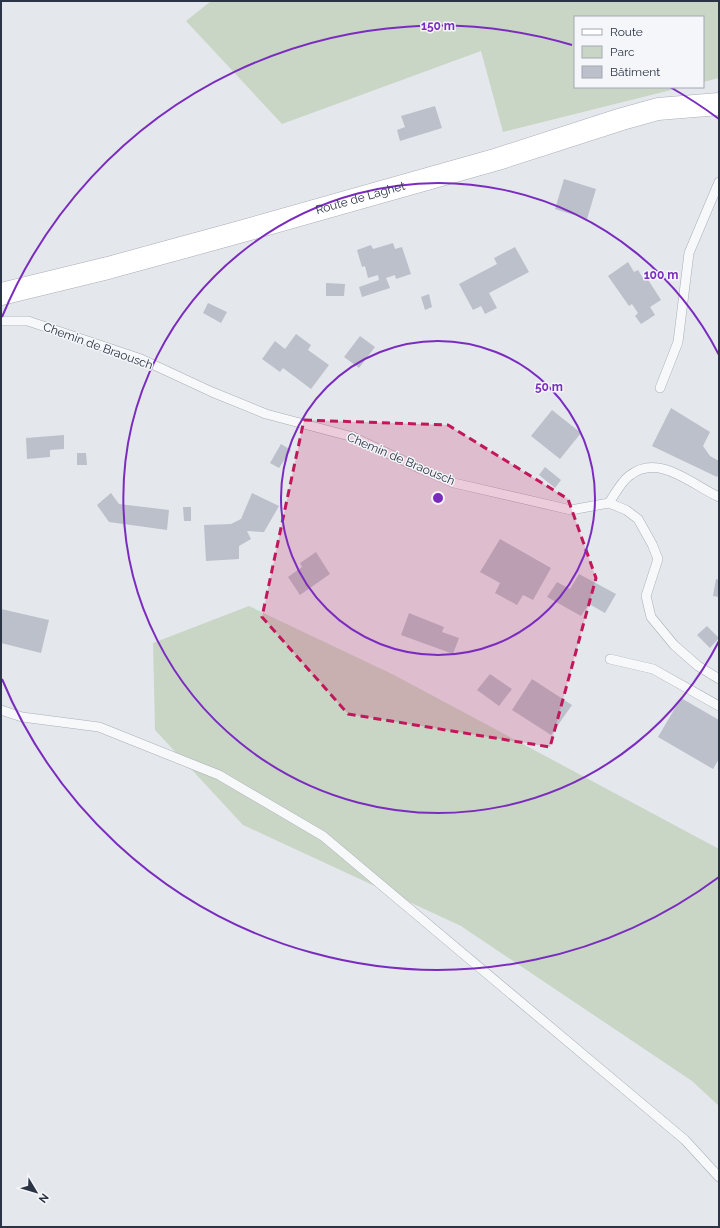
<svg xmlns="http://www.w3.org/2000/svg" width="720" height="1228" viewBox="0 0 720 1228" font-family="Raleway,sans-serif">
  <rect width="100%" height="100%" fill="#e4e7ec"/>
  <path fill="#c9d6c5" d="M211 1H719V78L703 82V17H575V87H683L503 132 481 51 282 124 186 21Z
    M249 606 394 675 719 849V1106L692 1081 461 926 243 825 155 730 153 643Z"/>
  <path fill="#bbc0ca" d="M435 106 442 128 400 141 397 130 405 127 401 116Z
    M564 179 596 189 587 219 555 209Z
    M393 243 395 249 402 247 411 274 396 279 395 275 386 278 390 288 362 297 359 287 379 280 378 275 368 278 365 266 362 267 357 250 371 245 373 249Z
    M515 247 529 272 489 293 497 308 485 314 481 306 473 310 459 284 497 264 494 258Z
    M628 262 634 272 638 270 644 280 647 278 661 300 650 307 655 315 641 324 635 316 638 313 632 304 629 306 608 276Z
    M326 283 345 284 344 296H326Z
    M429 294 432 307 425 310 421 297Z
    M208 303 227 312 221 323 203 313Z
    M296 334 311 345 308 350 329 365 311 389 283 368 280 372 262 359 275 341 285 349Z
    M360 336 375 347 359 368 344 357Z
    M671 408 710 432 703 446 710 456 719 461V473L717 477 652 446Z
    M552 410 581 433 560 459 531 436Z
    M64 435V449L50 450V457L27 459 26 438Z
    M281 444 291 450 279 468 270 463Z
    M77 453H86L87 465H77Z
    M545 467 561 480 555 488 539 475Z
    M111 493 119 504 169 510 167 530 109 522 97 505Z
    M252 493 279 506 264 532 247 531 251 539 239 546V559L206 561 204 525 231 524 241 519Z
    M183 507H191V521H184Z
    M500 539 551 568 533 600 523 595 517 605 495 593 500 583 480 572Z
    M316 552 330 574 300 595 288 577 302 567 300 563Z
    M579 574 616 594 605 613 589 604 581 616 547 597 557 582 570 589Z
    M716 579 719 580V597L713 596Z
    M1 609 49 620 41 653 1 643Z
    M409 613 444 627 442 632 459 638 453 654 401 635Z
    M707 626 719 638 710 648 697 635Z
    M490 674 512 689 499 706 477 690Z
    M532 679 572 705 551 735 512 710Z
    M681 698 719 720V759L713 769 658 737Z"/>
  <g fill="none" stroke-linecap="round" stroke-linejoin="round">
    <defs>
      <path id="lane" d="M1 321H28L141 359 212 392 266 414 353 437 421 469 454 483 571 510 609 503 626 510 638 519 652 544 658 559 646 596 651 617 674 645 698 666 719 679
        M660 388 678 342 689 253 719 182
        M609 503C615 494 621 482 629 476 659 452 692 485 719 497
        M610 659 653 669 719 706
        M1 710 22 717 99 727 219 775 323 836 685 1140 719 1177"/>
      <g id="secondary">
        <path id="s1" d="M1 294 108 268 243 231 498 159 622 119 658 109 719 104"/>
      </g>
    </defs>
    <use href="#lane" stroke="#a9aeb7" stroke-width="10"/>
    <use href="#secondary" stroke="#a9aeb7" stroke-width="23"/>
    <use href="#lane" stroke="#f7f8fa" stroke-width="9"/>
    <use href="#secondary" stroke="#fff" stroke-width="22"/>
  </g>
  <path fill="#c2185b" fill-opacity="0.2" stroke="#c2185b" stroke-width="3" stroke-dasharray="8 5" stroke-linejoin="round" d="M304 420 448 425 568 499 596 578 550 747 348 714 262 617Z"/>
  <g fill="none" stroke="#7b2cbf" stroke-width="2">
    <circle cx="438" cy="498" r="157"/>
    <path d="M719 641A315 315 0 1 1 719 355"/>
    <path d="M719 877A472 472 0 0 1 2 679M2 317A472 472 0 0 1 572 45M670 87A472 472 0 0 1 719 119"/>
  </g>
  <g text-anchor="middle" stroke-width="3" stroke-linejoin="round" paint-order="stroke">
    <g font-size="12" fill="#2b3445" stroke="#f4f6f9">
      <text dy="4" stroke="none"><textPath href="#s1" startOffset="372">Route de Laghet</textPath></text>
      <text transform="translate(98 346) rotate(20)" y="4">Chemin de Braousch</text>
      <text transform="translate(401 459) rotate(23)" y="4">Chemin de Braousch</text>
    </g>
  </g>
  <circle cx="438" cy="498" r="6" fill="#7b2cbf" stroke="#f4f6f9" stroke-width="2"/>
  <g font-size="12" text-anchor="middle" font-weight="bold" fill="#7b2cbf" stroke="#f4f6f9" stroke-width="3" stroke-linejoin="round" paint-order="stroke">
    <text x="438" y="30">150 m</text>
    <text x="661" y="279">100 m</text>
    <text x="549" y="391">50 m</text>
  </g>
  <rect width="720" height="1228" fill="none" stroke="#2b3445" stroke-width="4"/>
  <rect x="574" y="16" width="130" height="72" fill="#f4f6f9" stroke="#a4a8b1"/>
  <rect x="582" y="29" width="20" height="6" fill="#ffffff" stroke="#a4a8b1"/>
  <text x="610" y="36" font-size="12" fill="#2b3445">Route</text>
  <rect x="582" y="46" width="20" height="12" fill="#c9d6c5" stroke="#a4a8b1"/>
  <text x="610" y="56" font-size="12" fill="#2b3445">Parc</text>
  <rect x="582" y="66" width="20" height="12" fill="#bbc0ca" stroke="#a4a8b1"/>
  <text x="610" y="76" font-size="12" fill="#2b3445">Bâtiment</text>
  <g transform="translate(36 1192) rotate(128)" stroke="#f4f6f9" stroke-width="3" paint-order="stroke">
  <path d="M0-3L7 15L0 10L-7 15Z" fill="#2b3445"/>
  <text y="-6" font-size="11" font-weight="bold" text-anchor="middle" fill="#2b3445">N</text>
  </g>
</svg>
